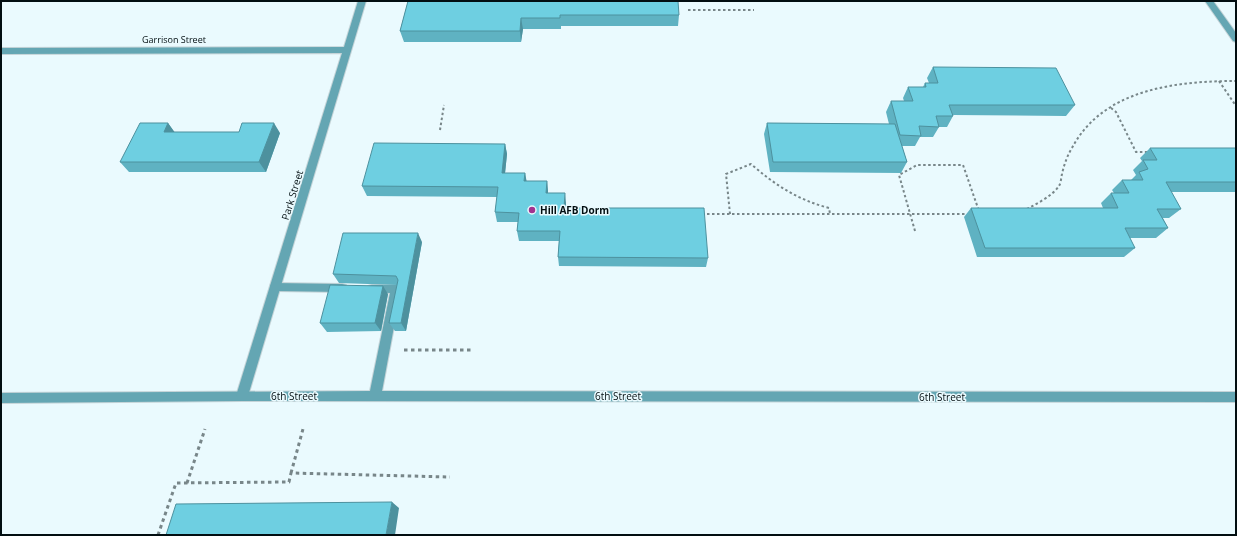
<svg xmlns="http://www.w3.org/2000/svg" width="1237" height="536" viewBox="0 0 1237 536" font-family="'Open Sans',sans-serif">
  <rect width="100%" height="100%" fill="#eafafe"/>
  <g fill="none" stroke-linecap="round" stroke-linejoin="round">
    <defs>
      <path id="lane" d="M1205 1H1213L1236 33V42L1233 41Z
        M275 283 342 284 346 285 347 288 346 291 342 292 275 291 271 290 270 287 271 284Z
        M372 285H396L400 286 401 289 382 391 1236 392V402L242 401 1 403V393L370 391 390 293 368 292 367 289 368 286Z"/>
      <path id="street" d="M358 1H366L248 396 246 400 242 401 238 400 236 396 342 53 1 54V48L344 47Z"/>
    </defs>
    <use href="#lane" stroke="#c5d4d8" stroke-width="2"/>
    <use href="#street" stroke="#c5d4d8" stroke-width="2"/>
    <path stroke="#788689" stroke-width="2" stroke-dasharray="2.5 2.5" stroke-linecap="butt" d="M688 10H754
      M1219 81 1236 106
      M1111 108 1116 112 1136 152H1148
      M440 130 444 105
      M1027 209C1038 203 1052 196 1059 186 1061 183 1061 178 1062 174 1064 165 1067 156 1072 148 1103 89 1176 81 1236 81
      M702 214H969
      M730 214 726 174 751 164C775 185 798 200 829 208L830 214
      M915 231 899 175 917 165H963L979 211"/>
    <path stroke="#788689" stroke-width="3" stroke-dasharray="3.5 3.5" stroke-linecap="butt" d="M404 350H474
      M291 473 303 429
      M187 483 205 429
      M158 535 176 483 289 482 291 473 450 477"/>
    <use href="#lane" fill="#64a6b3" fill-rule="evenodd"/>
    <use href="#street" fill="#64a6b3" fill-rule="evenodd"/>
  </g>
  <path fill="#5fb2c2" d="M408 1 679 15 678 26H561V29H523L521 42H404L400 31Z
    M933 67 1075 105 1066 116 953 115V116L947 127H939L933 137H920L915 146H902L907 162 901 173 770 172 764 134 767 123 889 124 886 112 891 101H904L903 98 908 87H923L925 83H929L927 78Z
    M168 123 174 132 280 133 266 172H129L120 162Z
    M505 144 507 154 505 173H525L526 181H547L548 193 566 203V208L708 258 706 267 559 266 558 257 559 241H519L517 231 518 222H497L495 212 497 197 367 196 362 186Z
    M1150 148H1236V192H1171L1181 209 1169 218H1163L1168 228 1156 238H1129L1135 248 1124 257H977L964 217 971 208H1103L1101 203 1111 193H1114L1112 190 1122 180H1131L1136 175 1133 170 1142 161 1140 158Z
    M422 242 406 331H395L389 323 397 285 339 283 333 274Z
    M388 294 381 331 327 332 320 323Z"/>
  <path fill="#4d919e" d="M521 18 523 29 521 42 520 31Z
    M168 123 176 134 164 132Z
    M274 123 280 133 266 172 259 162Z
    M505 144 507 154 504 183 502 173Z
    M525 173 527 183 524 181Z
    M547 181 548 191 547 203 546 193Z
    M565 193 566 203 565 217 564 208Z
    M418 233 422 242 406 331 401 323Z
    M383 286 388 294 381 331 375 323Z
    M392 502 399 508 395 535H386Z"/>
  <path fill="#6ecfe1" stroke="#4d919e" d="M408 1H678L679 15H560V18H521L520 31H400Z
    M933 67 1056 68 1075 105H949L953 116H936L939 127 919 126 921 136 900 135 891 101H913L908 87H926L925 83H938Z
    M140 123H168L164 132H239L242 123H274L259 162H120Z
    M767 123 895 124 907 162H773Z
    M374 143 505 144 502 173H525L524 181H547L546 193H565L564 208H704L708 258 558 257 560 231H517L519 213 495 212 498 187 362 186Z
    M1150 148H1236V182H1166L1181 209H1157L1168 228H1125L1135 248H985L971 208H1118L1111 193H1129L1122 180H1143L1139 172 1148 169 1143 160H1157Z
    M343 233H418L401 323H389L398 280 396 276 333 274Z
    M330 285 383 286 375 323H320Z
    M392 502 386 535H166L176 504Z"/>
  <circle fill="#a23290" stroke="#eafafe" stroke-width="1.5" cx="532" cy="210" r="4"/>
  <g text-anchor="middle" stroke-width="3" stroke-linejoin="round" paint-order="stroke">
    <g font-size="9" fill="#020e11" stroke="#eafafe">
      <text x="174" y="43">Garrison Street</text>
    </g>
    <g font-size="10" fill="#020e11" stroke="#eafafe">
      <text transform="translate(292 195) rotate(-73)" y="4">Park Street</text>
      <text x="294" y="400">6th Street</text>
      <text x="618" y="400">6th Street</text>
      <text x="942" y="401">6th Street</text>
    </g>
    <g font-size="10" font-weight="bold" fill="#020e11" stroke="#eafafe" text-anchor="start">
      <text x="540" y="214">Hill AFB Dorm</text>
    </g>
  </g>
  <rect width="1237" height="536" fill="none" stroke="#020e11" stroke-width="4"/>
</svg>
